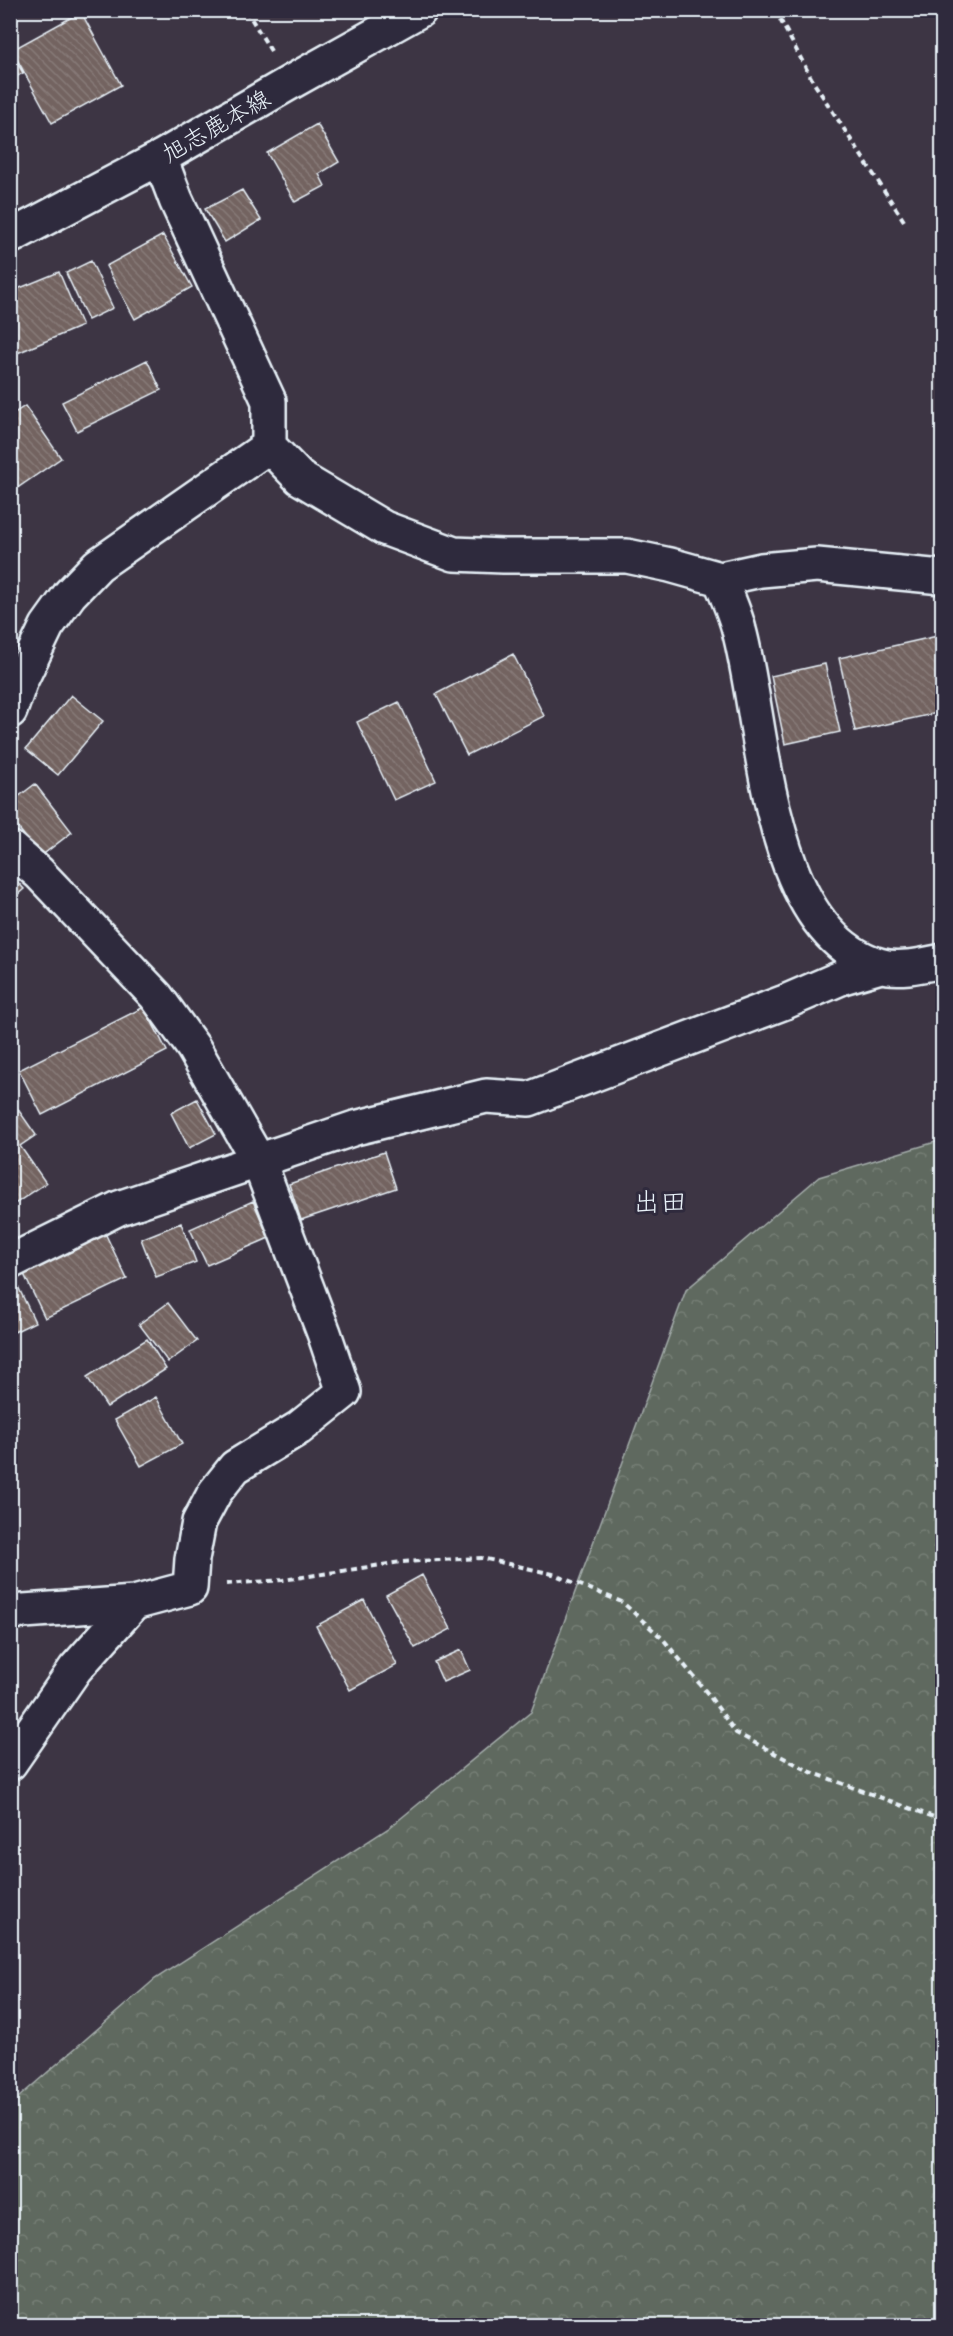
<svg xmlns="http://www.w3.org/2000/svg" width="953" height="2336" viewBox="0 0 953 2336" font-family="'Indie Flower','Klee One',sans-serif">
  <defs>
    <pattern id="forest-crowns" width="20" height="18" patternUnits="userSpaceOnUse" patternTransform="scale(1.5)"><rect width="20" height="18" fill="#5f695e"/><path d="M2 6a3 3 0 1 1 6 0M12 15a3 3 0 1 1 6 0" fill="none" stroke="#767f76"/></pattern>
    <pattern id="building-back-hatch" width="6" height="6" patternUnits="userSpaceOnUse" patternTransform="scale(1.5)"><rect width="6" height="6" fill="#736360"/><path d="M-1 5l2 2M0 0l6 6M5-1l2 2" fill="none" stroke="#877a78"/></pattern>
  </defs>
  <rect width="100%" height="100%" fill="#3d3544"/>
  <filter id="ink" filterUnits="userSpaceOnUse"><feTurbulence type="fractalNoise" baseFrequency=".0167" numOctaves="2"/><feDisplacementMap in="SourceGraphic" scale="12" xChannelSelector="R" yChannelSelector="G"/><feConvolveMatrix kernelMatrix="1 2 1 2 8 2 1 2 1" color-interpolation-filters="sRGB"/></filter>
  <g filter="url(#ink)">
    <path fill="url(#forest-crowns)" stroke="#a4adab" stroke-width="1.5" d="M942 1140V2325H11V2104L155 1979 389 1828 531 1712 686 1290 819 1177Z"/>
    <path fill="url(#building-back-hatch)" stroke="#e8f1f8" stroke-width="1.5" d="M81 12 121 85 52 123 12 50Z
      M10 51 23 73 10 80Z
      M317 124 339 162 319 174 325 186 295 202 267 153Z
      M242 190 261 220 225 242 205 209Z
      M163 235 192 287 135 319 106 266Z
      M91 261 113 308 88 320 66 273Z
      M59 272 82 326 10 356V292Z
      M147 360 161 390 77 431 62 402Z
      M25 406 61 458 10 493V416Z
      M942 635V712L855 731 839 658Z
      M513 654 544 716 467 755 436 694Z
      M825 664 840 732 785 744 771 676Z
      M71 695 103 721 58 775 26 749Z
      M399 702 436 781 394 800 357 722Z
      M35 784 72 832 41 856 10 818V803Z
      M10 874 24 889 10 901Z
      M144 1007 167 1051 42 1115 19 1070Z
      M10 1098 36 1135 20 1146 46 1183 10 1207Z
      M197 1099 216 1134 189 1148 171 1113Z
      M384 1152 396 1188 301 1220 289 1184Z
      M253 1201 269 1238 207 1265 190 1229Z
      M181 1223 196 1262 156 1277 141 1239Z
      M105 1233 127 1279 45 1318 23 1272Z
      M12 1274 35 1322 10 1334V1275Z
      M168 1303 197 1341 168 1362 139 1324Z
      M147 1339 166 1369 107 1407 87 1377Z
      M156 1397 182 1444 141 1466 115 1420Z
      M422 1575 451 1629 415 1648 386 1595Z
      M364 1600 397 1665 350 1690 316 1626Z
      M461 1650 470 1670 443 1682 434 1662Z"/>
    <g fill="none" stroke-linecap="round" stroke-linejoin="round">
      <defs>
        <path id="minor" d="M160 158 176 200 269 401V446L300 478 384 528 454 554 503 556H627L670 565 720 579 761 570 817 565 942 577
          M720 579C727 596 735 613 739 630 765 725 765 931 879 965 898 971 923 965 942 961
          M10 711 21 680 47 626 70 594 98 565 269 446
          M10 848 39 873 156 996 193 1047 259 1162 324 1333 344 1392 299 1428 235 1467 215 1492 199 1522 192 1559 190 1588 134 1603 75 1669 10 1763
          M10 1262 119 1208 355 1128 486 1096 529 1099 785 1002 843 977 881 966
          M10 1612 134 1603"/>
        <path id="major" d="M10 237 160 158 291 82 420 10"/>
      </defs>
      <use href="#minor" stroke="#e8f1f8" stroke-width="38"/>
      <use href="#major" stroke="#e8f1f8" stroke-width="38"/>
      <path stroke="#e8f1f8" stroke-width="4" stroke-dasharray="6 4.5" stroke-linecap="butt" d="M246 10 271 51
        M775 10 814 83 904 221
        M226 1584 283 1580 401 1562 482 1558 553 1574 622 1602 663 1639 708 1694 736 1733 811 1772 942 1820"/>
      <use href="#minor" stroke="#2f2a3d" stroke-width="33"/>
      <use href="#major" stroke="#2f2a3d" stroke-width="33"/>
    </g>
  </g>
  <g text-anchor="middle" stroke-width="6" stroke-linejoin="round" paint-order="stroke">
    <g font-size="24" fill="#e8f1f8" stroke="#2f2a3d">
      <text transform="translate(216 126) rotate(-30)" y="8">旭志鹿本線</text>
    </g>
    <g font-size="27" fill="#e8f1f8" stroke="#2f2a3d">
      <text x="660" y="1211">出田</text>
    </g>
  </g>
  <rect width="953" height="2336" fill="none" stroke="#2f2a3d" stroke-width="36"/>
  <rect x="18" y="18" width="917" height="2300" fill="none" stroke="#e8f1f8" stroke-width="2" filter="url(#ink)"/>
</svg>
